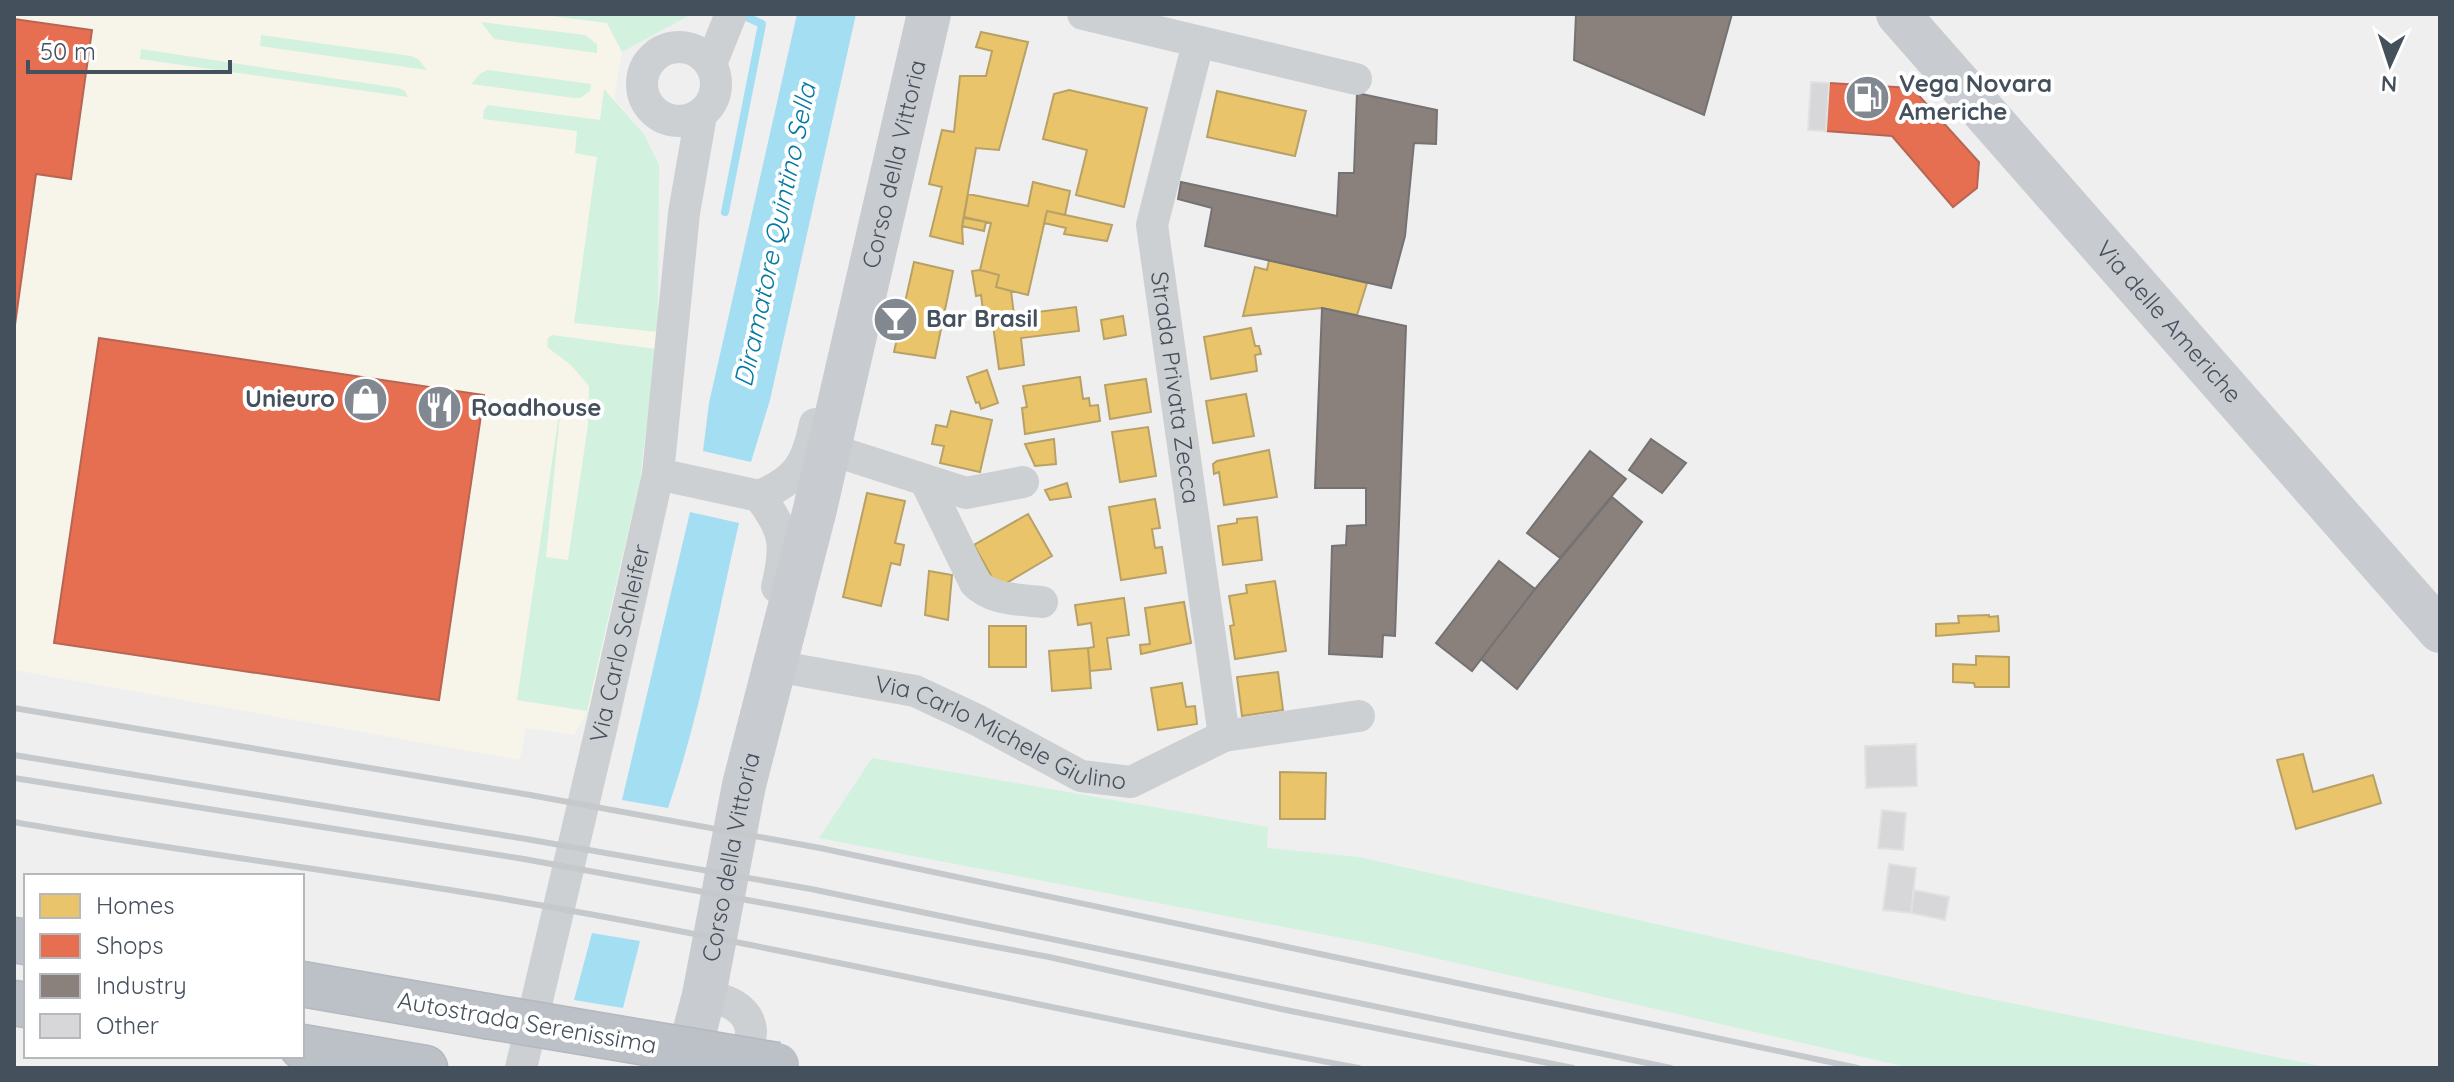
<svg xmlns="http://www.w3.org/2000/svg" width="2454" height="1082" viewBox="0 0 2454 1082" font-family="Quicksand,sans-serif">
  <rect width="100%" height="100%" fill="#f0efef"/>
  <path fill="#f7f4ea" d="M14 14H692L622 52 614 98 644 134 659 165 658 332 640 480 589 708 574 735 526 728 520 760 14 670Z"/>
  <path fill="#d2f1df" d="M536 14H692L622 52 607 23Z
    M481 22 585 35 597 44V53L494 39Z
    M261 35 411 56 418 59 427 70 260 46Z
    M141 49 398 88 405 91 408 97 140 59Z
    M488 70 591 84 590 91 580 98H574L471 84 481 73Z
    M604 89 644 134 659 165 658 332 574 323 597 157 575 153 577 131 483 119 484 110 488 105 600 120Z
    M552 335 656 349 640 480 587 711 517 700 562 394 546 557 568 560 588 425 589 386 571 365 547 347 548 338Z
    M872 758 1268 827 1267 848 1359 857 1971 995 2330 1068H1911L1383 946 819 838Z"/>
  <path fill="#a3def2" d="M797 14H856L770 400 751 462 703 451 709 403Z
    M690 512 739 523C717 618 700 715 668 808L622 800Z
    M592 933 640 941 623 1008 574 1000Z"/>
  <path fill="#e9c46a" stroke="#b8a166" stroke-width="2" d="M981 32 1028 42 999 150 976 148 962 226 963 244 930 236 942 187 929 184 942 130 954 132 960 76H986L992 51 976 47Z
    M1069 90 1147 108 1124 207 1076 195 1087 150 1043 139 1054 94Z
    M1217 91 1306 111 1295 156 1207 137Z
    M1033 182 1070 191 1065 215 1047 211 1028 295 996 287 999 275 980 270 991 223 964 217 968 194 1028 206Z
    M1047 211 1112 225 1107 241 1064 234 1066 228 1044 223Z
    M964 218 986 222 984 231 962 226Z
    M1269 260 1367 283 1357 315 1322 308 1243 316 1255 267 1267 270Z
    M914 262 953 271 935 358 894 352Z
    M980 270 999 275 996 287 1011 291 1014 315 1076 307 1079 331 1021 338 1024 365 999 369 992 318 984 319 981 295 976 296 972 271Z
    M1123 316 1126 335 1104 339 1101 320Z
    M1251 328 1255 346H1259L1261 354 1255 355 1257 371 1211 379 1204 337Z
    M987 370 998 403 981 409 979 402 976 403 967 377Z
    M1080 377 1083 399 1089 398 1090 406 1098 405 1100 421 1025 434 1022 408 1027 407 1023 386Z
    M1146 379 1151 412 1110 419 1105 385Z
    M1246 394 1254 436 1213 443 1206 401Z
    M951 411 992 420 980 472 940 463 944 446 932 444 936 425 947 427Z
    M1148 427 1156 476 1120 482 1112 432Z
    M1054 439 1056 464 1035 466 1025 444Z
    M1269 450 1277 497 1224 505 1219 472 1214 474 1213 464 1217 461Z
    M1067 483 1071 497 1050 500 1045 490Z
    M867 493 905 501 895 543 904 545 900 565 891 563 881 606 843 597Z
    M1155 499 1160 528 1152 529 1155 548 1162 547 1166 573 1121 580 1109 507Z
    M1028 514 1052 556 998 588 974 545Z
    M1257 517 1262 560 1223 565 1218 526 1237 523V519Z
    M929 571 952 575 948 620 925 615Z
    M1275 581 1286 651 1235 659 1230 626 1234 625 1229 596 1247 593 1246 585Z
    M1124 598 1129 635 1107 638 1111 669 1090 671 1088 648 1094 647 1091 623 1078 625 1075 605Z
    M1184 602 1191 643 1141 654 1140 645 1150 644 1145 608Z
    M1989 615V617L1998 616 1999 631 1936 636V624L1959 623 1958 616Z
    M989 626H1026V667H989Z
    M1088 648 1091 688 1052 691 1049 651Z
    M1976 656 2009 657V687H1975L1974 683 1953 682V664L1976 665Z
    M1278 672 1283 710 1242 716 1237 677Z
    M1182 683 1186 707 1195 706 1197 724 1158 730 1151 688Z
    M2303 754 2313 792 2373 775 2381 803 2296 829 2277 760Z
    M1280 772 1326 773 1325 819H1280Z"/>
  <path fill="#e76f51" stroke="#b66655" stroke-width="2" d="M14 19 92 30 71 179 36 174 14 332Z
    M1829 83 1912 88 1979 162 1977 188 1953 207 1892 136 1826 131Z
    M99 338 484 395 439 700 54 643Z"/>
  <path fill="#8a817c" stroke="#757273" stroke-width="2" d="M1576 14H1732L1704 115 1574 60Z
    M1357 93 1437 110 1436 144 1414 143 1405 236 1391 288 1205 246 1212 208 1178 199 1181 182 1337 216 1339 173H1354Z
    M1322 308 1406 326 1395 636 1383 635 1382 657 1329 654 1332 546 1346 545 1347 526 1366 525V488H1315Z
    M1651 439 1686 463 1662 493 1629 470Z
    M1590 451 1626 479 1560 558 1527 533Z
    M1612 497 1642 522 1517 689 1481 659 1535 589Z
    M1499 561 1535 589 1472 671 1436 643Z"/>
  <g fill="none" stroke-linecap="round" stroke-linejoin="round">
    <path stroke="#a3def2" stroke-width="8" d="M725 212 762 24 740 14"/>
  </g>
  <path fill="#d7d7d9" stroke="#e1e1e2" stroke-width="2" d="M1811 82 1829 83 1826 131 1808 130Z
    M1916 744 1917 786 1866 788 1865 746Z
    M1882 810 1906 813 1903 850 1878 848Z
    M1889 864 1916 868 1911 913 1883 910Z
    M1914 890 1949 897 1945 920 1911 913Z"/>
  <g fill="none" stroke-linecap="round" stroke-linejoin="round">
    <defs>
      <path id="highway" d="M14 940 26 942
        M302 984 486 1016
        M14 1003 26 1005
        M302 1047 425 1068"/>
    </defs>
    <use href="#highway" stroke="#b4b8bf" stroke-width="47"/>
    <g stroke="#cdd0d3" stroke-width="32">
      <path d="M1083 14 1356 79"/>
      <path id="s1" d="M1198 43 1152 225 1224 736"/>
      <circle cx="679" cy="84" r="37"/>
      <path d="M711 64 731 14"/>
      <path d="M829 449 966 493 1023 482"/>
      <path d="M658 474 759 496"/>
      <path d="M925 480 975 583C993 601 1019 599 1042 602"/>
      <path d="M777 587C787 545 786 531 759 496 797 480 807 464 815 424"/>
      <path id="s2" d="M775 666 915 691 977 720 1081 776 1131 782 1224 736 1359 716"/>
      <path d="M704 995C723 999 749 1006 751 1031 751 1042 744 1057 742 1068"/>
      <path id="s3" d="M521 1068 602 725 658 474 684 213 701 115"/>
    </g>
    <g stroke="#c8cbd0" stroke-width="44">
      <path id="s4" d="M1898 14 2440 631"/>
      <path id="s5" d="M685 1068 704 995 744 785 815 509 929 14"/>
    </g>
    <use href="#highway" stroke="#bcc1c8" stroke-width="44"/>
    <path stroke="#c6c9cb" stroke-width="6" d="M14 708 530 795 820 848 1858 1068
      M14 755 526 839 811 889 1671 1068
      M14 778 524 859 807 911 1049 957 1281 1009 1573 1068
      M14 822C181 852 349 872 516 901 799 950 1077 1016 1359 1068"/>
    <defs>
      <path id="highway-bridge" d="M486 1016 777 1065"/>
    </defs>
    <use href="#highway-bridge" stroke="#b4b8bf" stroke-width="47" stroke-linecap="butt"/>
    <use href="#highway-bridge" stroke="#bcc1c8" stroke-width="44"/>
  </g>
  <defs>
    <symbol id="fuel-disc" viewBox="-11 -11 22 22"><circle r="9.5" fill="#818890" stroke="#fff"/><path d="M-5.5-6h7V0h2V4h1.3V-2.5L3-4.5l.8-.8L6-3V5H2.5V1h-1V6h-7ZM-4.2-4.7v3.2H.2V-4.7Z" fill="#fff"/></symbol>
    <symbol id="bar-disc" viewBox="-11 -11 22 22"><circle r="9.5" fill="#818890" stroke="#fff"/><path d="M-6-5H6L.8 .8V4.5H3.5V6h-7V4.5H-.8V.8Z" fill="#fff"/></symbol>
    <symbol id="shop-disc" viewBox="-11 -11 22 22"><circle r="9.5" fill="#818890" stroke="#fff"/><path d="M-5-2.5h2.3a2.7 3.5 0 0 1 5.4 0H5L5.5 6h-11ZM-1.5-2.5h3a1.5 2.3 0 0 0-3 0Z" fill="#fff"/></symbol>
    <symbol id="restaurant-disc" viewBox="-11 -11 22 22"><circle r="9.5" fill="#818890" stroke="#fff"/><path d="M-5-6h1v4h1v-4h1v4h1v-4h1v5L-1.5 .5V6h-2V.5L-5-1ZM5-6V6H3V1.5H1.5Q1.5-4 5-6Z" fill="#fff"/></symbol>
  </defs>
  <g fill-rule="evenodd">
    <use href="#fuel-disc" x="1842" y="72" width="51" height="51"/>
    <use href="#bar-disc" x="870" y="294" width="51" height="51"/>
    <use href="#shop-disc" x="340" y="374" width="51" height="51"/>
    <use href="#restaurant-disc" x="414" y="382" width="51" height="51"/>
  </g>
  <g text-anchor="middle" stroke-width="8" stroke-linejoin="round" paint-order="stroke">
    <g font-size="24" font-weight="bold" fill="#45505d" stroke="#fff" text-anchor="start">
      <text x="1899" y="92">Vega Novara<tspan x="1899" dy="28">Americhe</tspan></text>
      <text x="926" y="327">Bar Brasil</text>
      <text x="335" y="407" text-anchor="end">Unieuro</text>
      <text x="471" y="416">Roadhouse</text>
    </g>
    <g font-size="24" fill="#45505d" stroke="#fff">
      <text dy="8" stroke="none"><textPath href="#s5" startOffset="928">Corso della Vittoria</textPath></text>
      <text dy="8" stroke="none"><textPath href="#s4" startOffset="410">Via delle Americhe</textPath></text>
      <text dy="8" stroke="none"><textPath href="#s1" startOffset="352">Strada Privata Zecca</textPath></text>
      <text dy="8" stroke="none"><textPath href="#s3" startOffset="436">Via Carlo Schleifer</textPath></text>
      <text dy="8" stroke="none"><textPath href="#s2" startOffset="238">Via Carlo Michele Giulino</textPath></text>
      <text dy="8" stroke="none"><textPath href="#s5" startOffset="216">Corso della Vittoria</textPath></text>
      <text transform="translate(527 1023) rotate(10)" y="8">Autostrada Serenissima</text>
    </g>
    <g font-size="26" font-style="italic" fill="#037aa4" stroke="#fff">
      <text transform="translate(775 235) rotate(-78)" y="9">Diramatore Quintino Sella</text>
    </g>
  </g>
  <rect width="2454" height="1082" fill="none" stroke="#45505d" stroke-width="32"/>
  <rect x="24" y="874" width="280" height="184" fill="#ffffff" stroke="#b5b9be" stroke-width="2"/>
  <rect x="40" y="894" width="40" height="24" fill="#e9c46a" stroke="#b5b9be" stroke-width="2"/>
  <text x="96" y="914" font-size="24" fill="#45505d">Homes</text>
  <rect x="40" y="934" width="40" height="24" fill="#e76f51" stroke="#b5b9be" stroke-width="2"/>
  <text x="96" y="954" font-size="24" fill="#45505d">Shops</text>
  <rect x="40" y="974" width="40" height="24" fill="#8a817c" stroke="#b5b9be" stroke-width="2"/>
  <text x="96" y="994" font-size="24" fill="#45505d">Industry</text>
  <rect x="40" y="1014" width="40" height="24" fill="#d7d7d9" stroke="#b5b9be" stroke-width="2"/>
  <text x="96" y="1034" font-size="24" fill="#45505d">Other</text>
  <g transform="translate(2390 64) rotate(183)" stroke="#ffffff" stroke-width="6" paint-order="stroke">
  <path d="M0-6L14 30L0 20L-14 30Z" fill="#45505d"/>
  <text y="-12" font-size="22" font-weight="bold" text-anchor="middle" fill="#45505d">N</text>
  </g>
  <path d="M28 60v12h202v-12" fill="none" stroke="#45505d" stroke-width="4"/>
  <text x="40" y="60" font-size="24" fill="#45505d" stroke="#ffffff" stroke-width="6" paint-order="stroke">50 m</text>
</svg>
